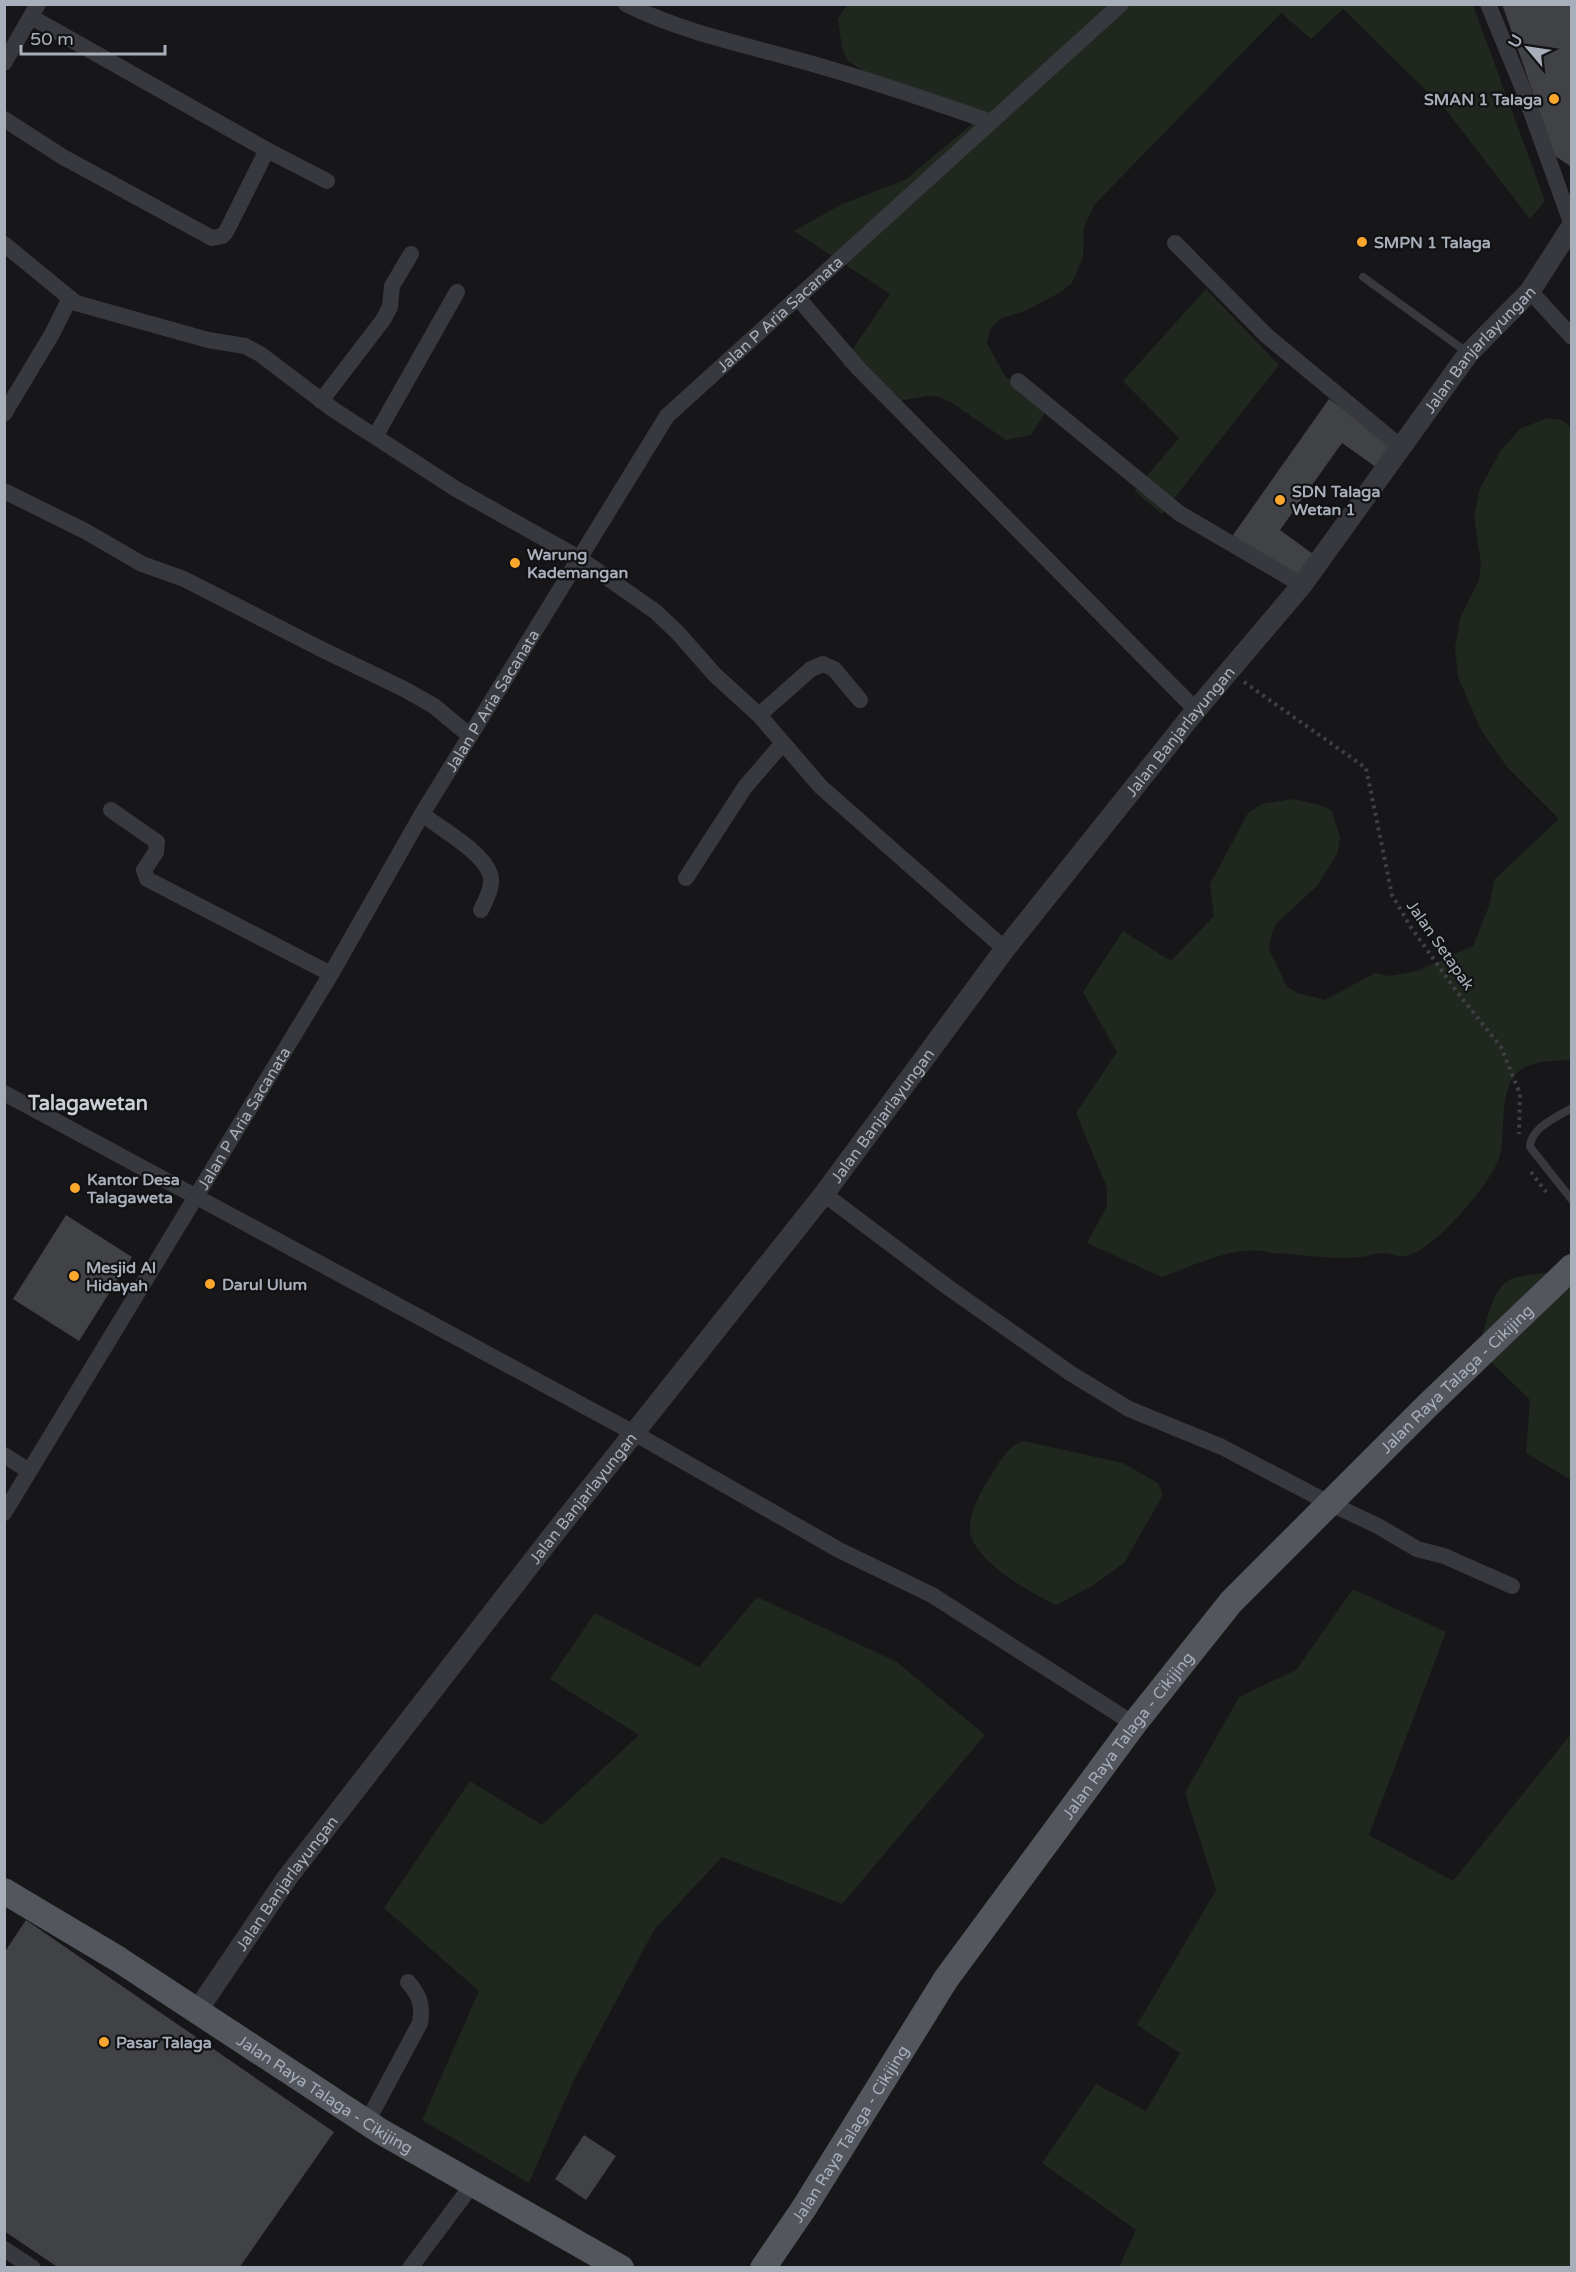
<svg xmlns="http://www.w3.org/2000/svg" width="1576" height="2272" viewBox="0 0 1576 2272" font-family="'Varela Round',sans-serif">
  <rect width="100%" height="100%" fill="#171719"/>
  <path fill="#1f271f" d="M847 4 1473 5 1545 201 1530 219 1446 110 1343 9 1311 39 1281 13 1095 204 1084 227 1083 257 1072 283 1061 292 1027 310 1000 319 990 330 987 343 1006 378 1030 391 1045 413 1031 435 1006 440 952 403 939 397 927 396 899 401 842 365 890 294 794 231 842 204 905 180 984 114 871 76 848 61 842 48 838 19Z
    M1206 289 1279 365 1162 514 1134 491 1179 438 1123 381Z
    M1548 418 1562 420 1572 429 1571 1060C1555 1061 1527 1060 1515 1075 1499 1097 1506 1130 1500 1155 1494 1181 1431 1254 1405 1256 1397 1257 1389 1253 1382 1253 1374 1253 1367 1257 1359 1257 1331 1260 1300 1254 1272 1253 1237 1243 1196 1265 1162 1277L1087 1243 1107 1206V1188L1076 1113 1117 1052 1083 992 1123 931 1171 961 1214 916 1210 884 1248 813 1262 804 1292 799 1320 805 1332 811 1340 838 1338 852 1318 885 1277 923 1272 933 1269 949 1287 987 1298 993 1325 1000 1375 973 1389 976 1417 971 1473 946 1489 906 1494 880 1559 819 1507 767 1481 730 1458 677 1455 648 1460 618 1479 580 1481 564 1474 517 1480 488 1501 450 1521 428Z
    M1571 1270V1480L1526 1453 1530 1400 1479 1350C1484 1331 1491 1287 1511 1279 1529 1273 1553 1273 1571 1270Z
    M1023 1441 1123 1463 1158 1483 1163 1495 1124 1563 1092 1586 1056 1605C1029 1592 983 1566 971 1537 965 1521 981 1490 990 1477 1000 1462 1006 1447 1023 1441Z
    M1353 1589 1446 1632 1369 1835 1453 1881 1571 1734V2267H1119L1136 2230 1042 2163 1096 2084 1146 2111 1180 2053 1137 2025 1216 1890 1185 1793 1239 1697 1296 1670Z
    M757 1597 897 1662 985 1735 842 1904 722 1857 654 1930 574 2080 529 2183 422 2120 479 1991 384 1908 470 1781 542 1825 639 1735 550 1679 595 1613 699 1667Z"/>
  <path fill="#414246" d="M1502 4H1572V167L1555 156Z
    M1329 399 1396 447 1380 470 1342 443 1280 530 1313 554 1295 580 1233 535Z
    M66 1215 132 1257 79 1341 13 1299Z
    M26 1920 334 2132 239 2268H59L4 2231V1953Z
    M584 2135 616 2156 586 2200 555 2179Z"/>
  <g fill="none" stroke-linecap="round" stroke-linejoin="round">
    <path stroke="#3e4045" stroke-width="4" stroke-dasharray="3 4.5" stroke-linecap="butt" d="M1244 682 1366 768 1392 895 1410 926 1457 992 1501 1047 1520 1094 1519 1134
      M1531 1172 1546 1192"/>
    <path stroke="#38393e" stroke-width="8" d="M1363 277 1468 353
      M1572 1108C1557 1117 1530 1128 1530 1147L1572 1200"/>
    <g stroke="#38393e" stroke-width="16">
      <path d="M626 4C680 31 737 43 795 59 861 77 926 99 991 122"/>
      <path d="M1488 4 1523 89 1572 225"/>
      <path d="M31 17 267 150"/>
      <path d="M4 63 38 4"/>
      <path d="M4 119 63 157 212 238 222 236 226 232 267 150 327 181"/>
      <path d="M1175 243 1267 336 1402 448"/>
      <path d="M4 244 76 303 208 340 245 346 260 354 334 410 456 489 579 558 656 612 678 633 715 675 759 715 821 787 1005 949"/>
      <path d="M1530 291 1572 337"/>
      <path d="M798 298 859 369 1196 710"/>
      <path d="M1018 381 1179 513 1302 585"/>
      <path d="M321 401 383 320 390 307 392 286 411 254"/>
      <path d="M4 414 52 334 70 298"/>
      <path d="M376 435 457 292"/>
      <path d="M4 491 85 531 142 564 184 579 319 648 404 689 434 706 470 736"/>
      <path d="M759 715 811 669 823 664 834 669 860 700"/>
      <path d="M111 810 157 842 156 852 144 870 147 879 331 974"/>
      <path d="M422 814C440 828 483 852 490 874 494 886 486 899 481 910"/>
      <path d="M686 878 745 787 783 743"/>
      <path d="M4 1093 634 1433 839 1550 932 1595 1134 1724"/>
      <path d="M824 1194 949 1288 1070 1373 1129 1409 1222 1447 1329 1503 1378 1526 1417 1549 1444 1556 1512 1586"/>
      <path d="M4 1455 29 1471"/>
      <path id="s1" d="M4 1513 331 974 422 814 667 416 1121 4"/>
      <path d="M367 2122 420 2023C423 2005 420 1996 408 1982"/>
      <path d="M4 2249 33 2268"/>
      <path d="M410 2268 472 2185"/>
    </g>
    <path stroke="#38393e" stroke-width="21" id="s2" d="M197 2011 287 1878 553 1535 824 1194 1005 949 1196 710 1302 585 1468 354 1530 291 1572 226"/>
    <g stroke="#53565d" stroke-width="26">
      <path id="s3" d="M4 1891 118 1959 380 2131 621 2268"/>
      <path id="s4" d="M763 2268 804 2208 946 1979 1134 1724 1231 1602 1426 1407 1572 1267"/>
    </g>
  </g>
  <g fill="#fba72d" stroke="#121214" stroke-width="2">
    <circle cx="1554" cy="99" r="6"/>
    <circle cx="1362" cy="242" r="6"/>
    <circle cx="1280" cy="500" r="6"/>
    <circle cx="515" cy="563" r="6"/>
    <circle cx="75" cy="1188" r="6"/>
    <circle cx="74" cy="1276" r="6"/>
    <circle cx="210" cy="1284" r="6"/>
    <circle cx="104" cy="2042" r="6"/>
  </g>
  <g text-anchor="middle" stroke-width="4.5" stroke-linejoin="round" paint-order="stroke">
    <g font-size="16" font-weight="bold" fill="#a8afba" stroke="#121214" text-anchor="start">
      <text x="1542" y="105" text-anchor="end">SMAN 1 Talaga</text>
      <text x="1374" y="248">SMPN 1 Talaga</text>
      <text x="1292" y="497">SDN Talaga<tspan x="1292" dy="18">Wetan 1</tspan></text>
      <text x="527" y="560">Warung<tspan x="527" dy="18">Kademangan</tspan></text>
      <text x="87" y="1185">Kantor Desa<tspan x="87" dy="18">Talagaweta</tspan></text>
      <text x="86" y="1273">Mesjid Al<tspan x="86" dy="18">Hidayah</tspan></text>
      <text x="222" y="1290">Darul Ulum</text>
      <text x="116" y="2048">Pasar Talaga</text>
    </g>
    <g font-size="16" fill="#a8afba" stroke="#121214">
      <text dy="6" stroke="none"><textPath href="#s1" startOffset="1434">Jalan P Aria Sacanata</textPath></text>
      <text dy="6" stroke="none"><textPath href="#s2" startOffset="2100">Jalan Banjarlayungan</textPath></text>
      <text dy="6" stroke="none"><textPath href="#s1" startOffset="948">Jalan P Aria Sacanata</textPath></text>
      <text dy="6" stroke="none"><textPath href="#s2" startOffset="1614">Jalan Banjarlayungan</textPath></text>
      <text transform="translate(1441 945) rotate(55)" y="6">Jalan Setapak</text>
      <text dy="6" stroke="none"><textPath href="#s2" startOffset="1128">Jalan Banjarlayungan</textPath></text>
      <text dy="6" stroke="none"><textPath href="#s1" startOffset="462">Jalan P Aria Sacanata</textPath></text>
      <text dy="6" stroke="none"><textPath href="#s4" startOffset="1132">Jalan Raya Talaga - Cikijing</textPath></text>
      <text dy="6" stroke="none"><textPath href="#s2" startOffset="642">Jalan Banjarlayungan</textPath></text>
      <text dy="6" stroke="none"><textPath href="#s4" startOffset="646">Jalan Raya Talaga - Cikijing</textPath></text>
      <text dy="6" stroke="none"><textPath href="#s2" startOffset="156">Jalan Banjarlayungan</textPath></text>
      <text dy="6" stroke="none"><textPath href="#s3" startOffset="380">Jalan Raya Talaga - Cikijing</textPath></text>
      <text dy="6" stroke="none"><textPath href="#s4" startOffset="160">Jalan Raya Talaga - Cikijing</textPath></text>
    </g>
    <g font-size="20" font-weight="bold" fill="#caced5" stroke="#121214">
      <text x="88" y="1110">Talagawetan</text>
    </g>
  </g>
  <rect width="1576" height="2272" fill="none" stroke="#a8afba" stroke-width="12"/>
  <g transform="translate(1528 48) rotate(299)" stroke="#121214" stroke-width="4.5" paint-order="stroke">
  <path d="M0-4.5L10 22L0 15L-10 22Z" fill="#a8afba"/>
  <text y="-9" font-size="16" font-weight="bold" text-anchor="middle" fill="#a8afba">U</text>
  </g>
  <path d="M21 45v9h144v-9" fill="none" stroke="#a8afba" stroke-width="3"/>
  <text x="30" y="45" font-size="18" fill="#a8afba" stroke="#121214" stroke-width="4.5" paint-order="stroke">50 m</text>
</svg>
